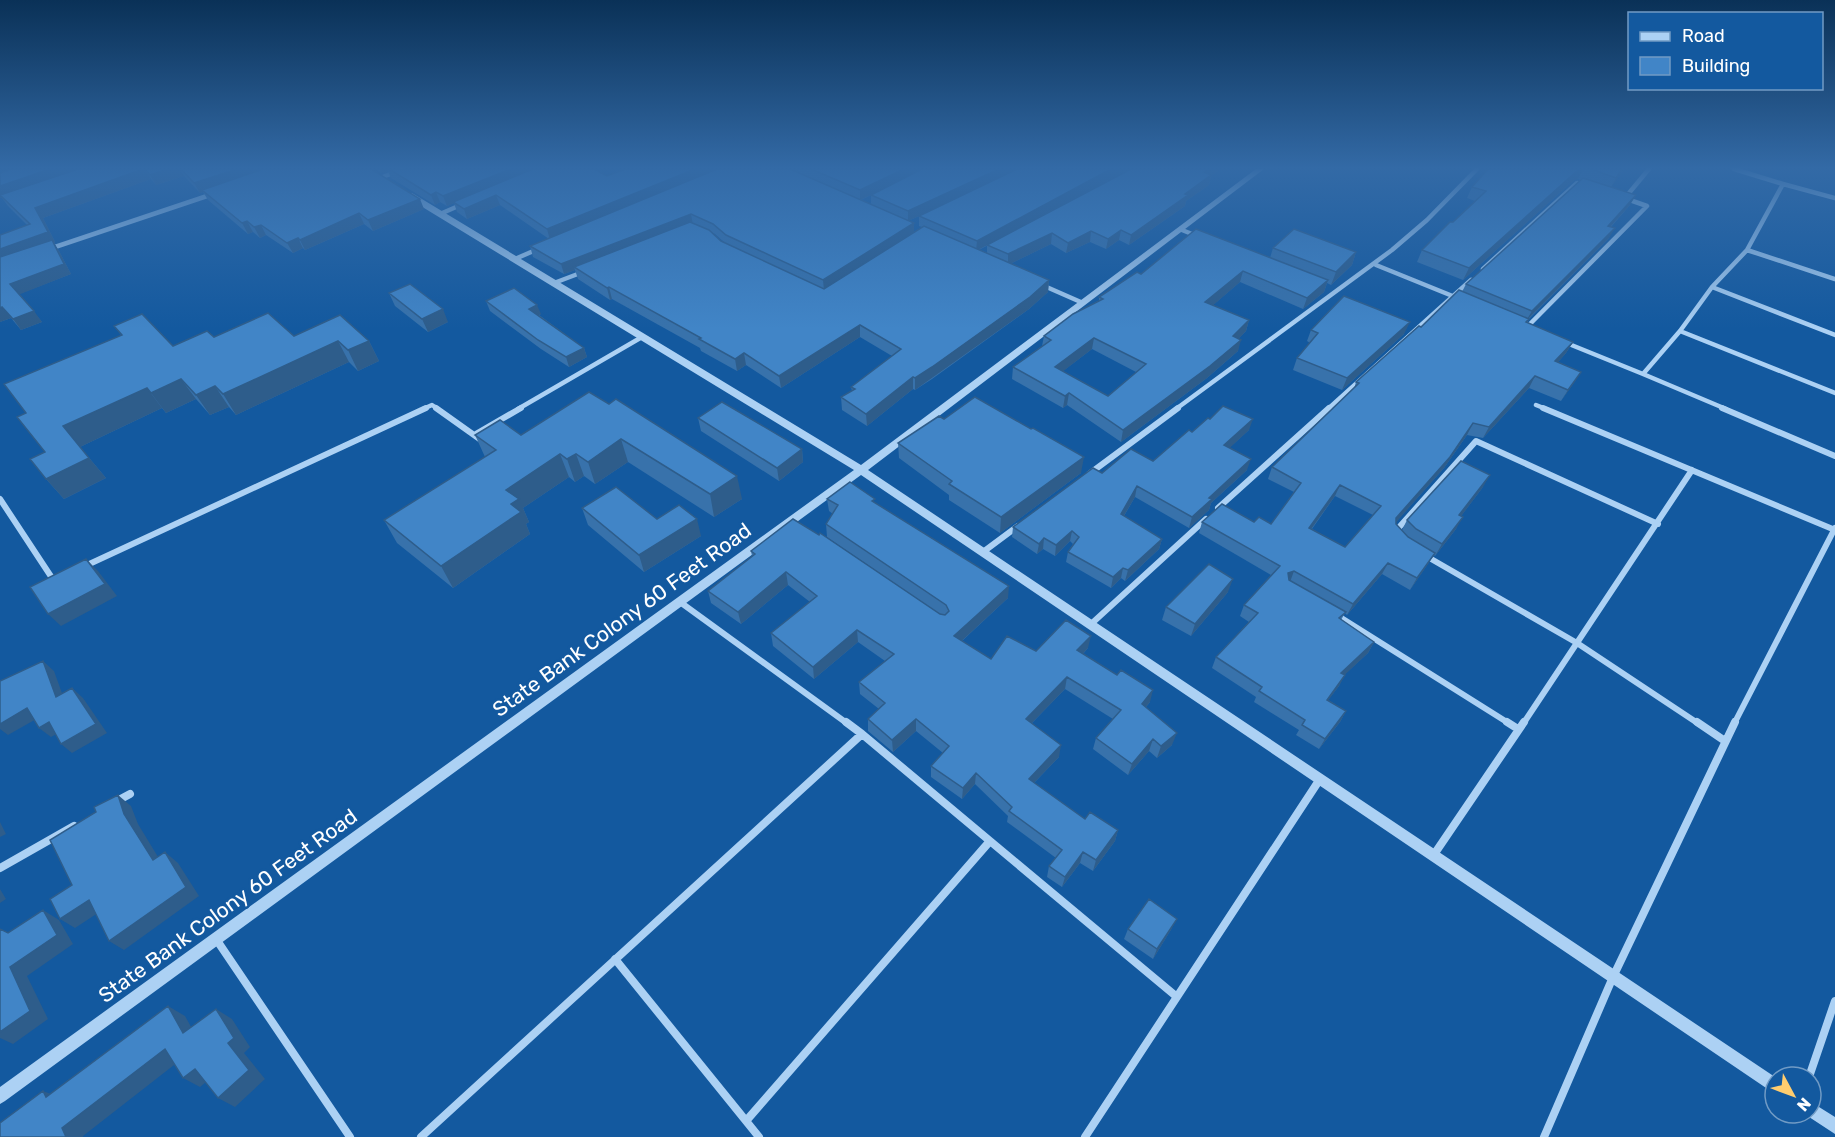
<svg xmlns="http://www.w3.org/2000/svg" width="1835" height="1137" viewBox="0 0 1835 1137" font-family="Rubik,sans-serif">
  <rect width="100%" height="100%" fill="#13599f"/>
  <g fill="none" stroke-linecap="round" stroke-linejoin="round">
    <path stroke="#acd1f4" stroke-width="4.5" d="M380 178 403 169
      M1783 184 1835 198
      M1624 199 1649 169
      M440 214 463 204
      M1182 230 1197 236
      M49 249 213 194
      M1747 250 1835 279
      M515 259 538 249
      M1376 265 1455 297
      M1483 269 1577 183 1583 185
      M554 283 583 272
      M1042 285 1083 303
      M1712 287 1835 335
      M1527 327 1647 206 1624 198
      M1680 331 1835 393
      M1564 342 1643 374 1680 331 1712 287 1747 250 1783 184 1734 169
      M1643 374 1726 409
      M1536 405 1546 409
      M423 409 432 405 438 409
      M518 409 642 337
      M1176 409 1392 250 1427 220 1477 169
      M1328 409 1471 280"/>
    <path stroke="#acd1f4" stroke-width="6" d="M436 408 481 440
      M1543 408 1835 530
      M1722 408 1835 456
      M474 435 521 408
      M1089 474 1178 408
      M0 499 54 581
      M1218 508 1329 408
      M1394 533 1476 441 1658 524
      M983 552 1018 526
      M1426 556 1577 643 1699 724
      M85 566 426 408
      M680 602 848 724
      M1335 614 1510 724
      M1090 625 1206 519
      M1523 724 1692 470
      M1734 724 1835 528"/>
    <path stroke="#acd1f4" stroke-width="8" d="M846 722 862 734
      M1507 722 1518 729
      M1697 722 1725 741
      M117 801 130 794
      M1433 856 1524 722
      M0 868 74 826
      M216 939 350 1137
      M615 959 759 1137
      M1809 1077 1835 1001
      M746 1121 990 841 1177 997
      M421 1137 862 734 990 841
      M1085 1137 1320 779
      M1544 1137 1613 977 1735 722"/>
    <path fill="#acd1f4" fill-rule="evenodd" d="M1256 169H1264L868 470 1775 1077V1094L861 475 5 1101 0 1104V1087L854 470 406 197V193H412L861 465Z
      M1811 1102 1835 1117V1134L1806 1115 1805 1113H1811Z"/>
  </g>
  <path fill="#3872ab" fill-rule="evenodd" d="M11 169H371L424 209 373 231 364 224 305 250 303 248 293 253 266 235 260 238 253 232 248 234 208 200 203 192 200 193 184 176 156 185 151 179 43 218 55 242 54 243 59 251 71 274 19 294 42 322 21 330 11 318 0 322 27 225 8 206 2 198 0 197V173Z
    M376 169H594L607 176 625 169H1129L979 250 987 254V245L1211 176 1209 185 1186 201 1185 206 1129 245 1119 240 1106 249 1090 242 1066 253 1051 244 1010 264 1049 280 1048 292 1029 309 932 379 915 390 913 389 867 426 842 410 841 397 852 391 851 387 892 356 860 337 781 388 746 365 737 371 701 351 700 348 612 299 610 300 578 279 575 270 564 274 533 257 530 246 549 239 500 205 467 219 457 212 454 203 447 206 440 202 435 205 391 178 388 171 381 173ZM871 195V205L861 200ZM919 216V226L922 227 914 233V223L908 221ZM711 232 715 234 725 243 721 241Z
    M1488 169H1624L1611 187 1630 205 1611 227 1609 238 1529 319 1527 323 1573 342 1566 353 1558 362 1581 372 1561 401 1529 388 1483 438 1467 435 1444 468 1396 522V524L1402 530 1407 520 1483 487 1461 516 1456 529 1435 556 1434 555 1410 590 1382 574 1347 615 1345 613 1341 620 1374 642 1368 653 1344 675 1339 686 1328 700 1346 711 1340 722 1319 749 1296 735 1299 730 1254 702 1256 697 1212 668 1216 657 1249 622 1240 616 1244 605 1271 575 1199 533 1202 522H1254L1271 524 1294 492 1268 479 1272 467 1354 389 1356 382 1462 292 1466 284 1581 180 1578 179 1574 180 1463 280 1417 262 1422 250 1475 201 1467 198 1472 187ZM1335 496 1373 515 1345 547 1312 529Z
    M1273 248 1356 252 1352 265 1331 285 1327 283 1324 292 1303 309 1240 282 1213 305 1249 320 1246 331 1239 338 1238 351 1207 378 1121 442 1067 405 1063 408 1012 379 1013 367 1042 346 1044 336 1099 301V297L1141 274 1270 258ZM1092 349 1136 372 1108 396 1063 371Z
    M389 293 448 322 428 332 395 306Z
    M486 301 541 314 539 315 584 348 587 357 569 367 541 349 490 311Z
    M114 326 173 346 214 337 294 336 369 341 379 361 358 371 349 362 236 415 229 407 210 415 196 399 166 413 162 408 80 447 106 478 64 499 46 479 45 452 26 413 121 335Z
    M1311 330 1404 334 1342 390 1293 370 1297 358 1310 343 1307 341Z
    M589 392 742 499 714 517 628 462 595 484 584 476 575 482 569 477 523 508 529 522 526 524 530 534 453 588 397 543 384 520 485 457 475 435H521Z
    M698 418 802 449 803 462 779 481 701 431Z
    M944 419 1081 473 1000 533 949 500V495L899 458 898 443Z
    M1249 430 1229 448 1247 470 1211 503 1209 510 1189 528 1135 497 1124 516 1162 539 1159 549 1125 581 1121 578 1111 588 1066 562 1068 552 1073 544 1070 541 1055 556 1043 549 1037 554 1012 537 1013 527 1102 473 1153 461 1192 432Z
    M827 499 876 503 1008 598 962 641 991 659 1036 651 1088 648 1083 654 1150 702 1146 707 1172 745 1157 758 1149 751 1128 775 1093 749 1096 738 1113 719 1065 689 1032 723 1059 757 1034 783 1085 819 1118 830 1115 841 1093 871 1080 863 1062 887 1047 877 1049 866 1056 858 1007 822 1008 816 975 784 962 799 931 777V766L943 753 916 731 893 752 868 731V719L879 709 860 694 859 682 885 661 858 642 814 679 773 646 771 633 810 602 788 585 741 624 711 603 708 591 752 556 751 551 940 614 827 537 826 524 833 514 829 511Z
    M582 508 657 519 701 536 644 572 588 525Z
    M1228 592 1191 636 1162 620 1166 607Z
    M1172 928 1153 959 1124 939 1128 929Z"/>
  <path fill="#2e5d8b" d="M50 169H88L0 195 2 198H1L0 197V186Z
    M143 169H145L151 179 43 218 55 242 54 243 59 251 71 274 18 295 10 284 0 262V249L48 232 35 208Z
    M168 169H180L184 176 156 185 150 175Z
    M237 169H275L202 190 203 192 200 193 194 183Z
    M380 169H387L388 171 381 173Z
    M511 169H539L453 202 454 203 447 206 443 196Z
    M695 169H722L550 240 547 229Z
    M904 169H926L860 200V190Z
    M999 169H1020L908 221V211Z
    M1111 169H1129L976 251 977 241Z
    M1208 169H1222L1211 176 1209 185 1186 201 1185 206 1129 245 1131 235 1185 194 1204 172Z
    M1579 169H1583L1578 179 1574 180 1463 280 1469 268Z
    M1622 169H1624L1610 189 1616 178Z
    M436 192 440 202 435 205 431 195Z
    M496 195 500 205 467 219 464 209Z
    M1636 195 1630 205 1602 236 1608 226Z
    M420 199 424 209 373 231 368 220Z
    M359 213 364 224 305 250 300 240Z
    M691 214 693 225 574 267 575 270 564 274 561 264Z
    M247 221 253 232 248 234 242 223Z
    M914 223V234L824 291 823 280Z
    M261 225 266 235 260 238 254 227Z
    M1615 228 1609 238 1526 321 1532 311Z
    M1121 230 1119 240 1106 249 1108 239Z
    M1091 231 1090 242 1066 253 1068 243Z
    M1052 233 1051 244 1008 265V254Z
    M298 238 303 248 293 253 287 243Z
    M1356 252 1352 265 1331 285 1336 272Z
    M1243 271 1240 282 1203 314 1205 302Z
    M1049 280 1048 292 1029 309 915 390V378Z
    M1328 280 1324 292 1303 309 1307 298Z
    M609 287 612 299 610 300 607 288Z
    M537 305 541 314 533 318 529 309Z
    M2 307 11 318 0 322V308Z
    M443 309 448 322 428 332 422 319Z
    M34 311 42 322 21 330 13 319Z
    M1249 320 1246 331 1230 348 1233 336Z
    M1410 322 1404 334 1342 390 1347 378Z
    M860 325V337L781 388 779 376Z
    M1094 338 1092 349 1053 379 1055 367Z
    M1241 340 1238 351 1207 378 1121 442 1123 430Z
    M338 341 349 362 236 415 223 394Z
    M369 341 379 361 358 371 348 350Z
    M1573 342 1566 353 1549 373 1555 361Z
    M584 348 587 357 569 367 566 357Z
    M744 353 746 365 737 371 735 359Z
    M1581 372 1574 383 1561 401 1568 390Z
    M1535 376 1529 388 1483 438 1489 427Z
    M913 377V389L867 426 866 414Z
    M181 379 196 399 166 413 151 393Z
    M215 386 229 407 210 415 196 395Z
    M147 388 162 408 80 447 106 478 64 499 46 479 63 426Z
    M1069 393 1067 405 1063 408 1065 396Z
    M1253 419 1249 430 1221 456 1224 445Z
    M1473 423 1467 435 1444 468 1390 529 1396 518Z
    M621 439 628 462 595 484 588 462Z
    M802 449 803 462 779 481 777 468Z
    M560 454 569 477 523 508 529 522 526 524 530 534 453 588 441 566 506 490Z
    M576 454 584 476 575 482 567 459Z
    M1084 457 1081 473 1000 533 1001 517Z
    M1251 459 1247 470 1211 503 1209 510 1189 528 1192 517 1209 498Z
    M1490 475 1483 487 1453 527 1459 515Z
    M737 476 742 499 714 517 710 494Z
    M1340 485 1335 496 1304 539 1309 528Z
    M1137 486 1135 497 1119 524 1121 514Z
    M1463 517 1456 529 1435 556 1442 544Z
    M697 519 701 536 644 572 639 555Z
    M1072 531 1070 541 1055 556 1056 545Z
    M1044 538 1043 549 1037 554 1039 544Z
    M1162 539 1159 549 1125 581 1128 570Z
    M1435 553 1428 564 1410 590 1417 578Z
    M86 559 98 571 117 596 61 626 48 614Z
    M1388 563 1382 574 1347 615 1353 604Z
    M1123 568 1121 578 1111 588 1113 577Z
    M1294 571 1290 582 1288 573Z
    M786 572 788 585 741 624 738 612Z
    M1233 579 1228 592 1191 636 1195 624Z
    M1009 586 1008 598 954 648V636Z
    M857 630 858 642 814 679 813 667Z
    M1091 636 1088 648 1075 662 1077 650Z
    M1374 642 1368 653 1335 684 1341 673Z
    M43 661 54 671 67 707 56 697Z
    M1345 675 1339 686 1321 710 1327 700Z
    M1067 677 1065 689 1024 731 1026 719Z
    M72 688 83 698 107 733 72 753 61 744Z
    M1153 690 1150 702 1139 715 1142 704Z
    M27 708 38 718 8 735 0 729V724Z
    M1346 711 1340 722 1319 749 1325 739Z
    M916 719V731L893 752 892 740Z
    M49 722 60 732 51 737 39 728Z
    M1177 733 1172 745 1157 758 1161 746Z
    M1153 739 1149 751 1128 775 1132 764Z
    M1061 745 1059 757 1027 790 1029 779Z
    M976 773 975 784 962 799 963 788Z
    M118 795 131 806 138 824 166 870 153 860 124 814Z
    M0 822 6 834 0 837Z
    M1118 830 1115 841 1093 871 1096 860Z
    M165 852 178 863 199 896 124 950 109 941Z
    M1083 852 1080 863 1062 887 1065 877Z
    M0 889 6 899 0 903Z
    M89 900 104 909 75 928 60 919Z
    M43 910 59 920 73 944 27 976 48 1019 13 1044 0 1038V1032L10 967Z
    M1177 919 1172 928 1153 959 1157 949Z
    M168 1006 185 1016 200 1043 183 1033Z
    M216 1009 232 1019 250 1047 244 1053 265 1079 235 1107 218 1098 228 1043Z
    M165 1049 183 1058 83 1136V1137H66L62 1128Z
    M195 1069 212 1077 200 1087 183 1078Z
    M43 1091 64 1099 46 1097Z"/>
  <path fill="#4185c7" stroke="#2e5d8b" stroke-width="1.5" fill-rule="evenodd" d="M11 169H50L0 186V173Z
    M78 169H143L35 208 48 232 0 249V235L30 224 0 195Z
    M145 169H168L150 175Z
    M181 169H237L194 183Z
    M263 169H371L420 199 368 220 359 213 300 240 298 238 287 243 261 225 254 227 247 221 242 223 202 190Z
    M389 169H511L443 196 436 192 431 195Z
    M533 169H594L607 176 625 169H695L547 229 496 195 464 209 453 202Z
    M717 169H790L914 223 823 280 726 235 713 224 691 214 561 264 530 246Z
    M811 169H904L860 190Z
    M922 169H999L908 211 871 195Z
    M1017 169H1111L977 241 919 216Z
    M1131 169H1208L1204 172 1211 175 1185 194 1188 195 1131 235 1121 230 1108 239 1091 231 1068 243 1052 233 1008 254 987 245Z
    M1488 169H1579L1469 268 1422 250 1450 222H1453L1486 191 1472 187Z
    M1591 169H1622L1616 178Z
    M1583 178 1636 195 1608 226 1615 228 1532 311 1466 284Z
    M690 222 709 230 721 241 824 289 924 226 1049 280 1030 297 932 367 915 378 913 377 866 414 841 397 855 389 851 387 901 349 860 325 779 376 744 353 735 359 699 339 701 338 609 287 607 288 574 267Z
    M1196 229 1328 280 1307 298 1243 271 1205 302 1249 320 1233 336 1241 340 1210 366 1123 430 1069 393 1065 396 1013 367 1051 340 1044 336 1073 314 1103 299 1099 297 1137 272 1141 274ZM1094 338 1146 364 1108 396 1055 367Z
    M1294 229 1356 252 1336 272 1273 248Z
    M52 240 64 264 10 284 34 311 13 319 2 307 0 308V257Z
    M410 284 443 309 422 319 389 293Z
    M514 288 537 305 529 309 584 348 566 357 538 340 486 301Z
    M1459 290 1529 319 1526 322 1573 342 1555 361 1581 372 1568 390 1535 376 1489 427 1473 423 1450 457 1396 518V524L1408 537 1435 553 1417 578 1388 563 1353 604 1294 571 1288 573 1289 580 1346 612 1339 618 1374 642 1341 673 1345 675 1327 700 1346 711 1325 739 1302 725 1305 720 1259 691 1262 687 1216 657 1258 613 1244 605 1280 566 1202 522 1222 504 1254 522 1259 517 1271 524 1301 483 1272 467 1359 383 1356 382 1419 326 1421 327ZM1340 485 1381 506 1345 547 1309 528Z
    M1344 296 1410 322 1347 378 1297 358 1318 333 1311 330Z
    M268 313 294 336 340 315 369 341 348 350 338 341 223 394 215 386 196 395 181 379 151 393 147 388 63 426 89 458 46 479 30 459 45 452 17 417 26 413 4 384 122 335 114 326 142 314 173 346 207 331 214 337Z
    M589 392 609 404 616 399 737 476 710 494 621 439 588 462 576 454 567 459 560 454 506 490 519 499 511 504 521 512 441 566 384 520 496 450 475 435 500 420 521 435Z
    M975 397 1031 429 1033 428 1084 457 1001 517 949 484 952 481 898 443 939 416 944 419Z
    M722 402 802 449 777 468 698 418Z
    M1223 406 1253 419 1224 445 1251 459 1209 498 1212 499 1192 517 1137 486 1121 514 1162 539 1128 570 1123 568 1113 577 1068 552 1079 537 1072 531 1056 545 1044 538 1039 544 1013 527 1093 468 1102 473 1131 449 1153 461 1189 430 1192 432 1208 418 1210 419Z
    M1461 461 1490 475 1459 515 1463 517 1442 544 1416 529 1407 520Z
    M850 482 875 499 872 501 1009 586 954 636 991 659 1007 636 1036 651 1066 620 1091 636 1077 650 1117 675 1121 670 1153 690 1142 704 1177 733 1161 746 1153 739 1132 764 1096 738 1121 710 1067 677 1026 719 1061 745 1029 779 1085 819 1090 812 1118 830 1096 860 1083 852 1065 877 1049 866 1062 850 1009 811 1012 807 976 773 963 788 931 766 949 746 916 719 892 740 868 719 885 703 859 682 894 654 857 630 813 667 771 633 817 596 786 572 738 612 708 591 755 554 751 551 793 519 819 535 820 533 940 614 945 615 949 611 946 605 826 524 838 505 827 499Z
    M616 487 657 519 679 505 697 519 639 555 582 508Z
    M86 559 105 584 48 614 30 587Z
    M1209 564 1233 579 1195 624 1166 607Z
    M43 661 56 697 72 688 96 724 61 744 49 722 39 728 27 708 0 724V681Z
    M118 795 124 814 153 860 165 852 186 887 109 941 89 900 60 919 50 899 72 885 50 840 96 812 94 807Z
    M1149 899 1177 919 1157 949 1128 929Z
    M43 910 57 935 10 967 30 1011 0 1032V929L8 933Z
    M168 1006 183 1033 216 1009 234 1038 228 1043 249 1070 218 1098 195 1069 183 1078 165 1049 62 1128 66 1137H0V1123L43 1091 46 1097Z"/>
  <linearGradient id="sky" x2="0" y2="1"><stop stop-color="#0a3157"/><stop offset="0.51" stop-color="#336aa6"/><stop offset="1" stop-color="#336aa6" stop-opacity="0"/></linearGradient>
  <rect width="1835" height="329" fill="url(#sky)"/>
  <g text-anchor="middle" stroke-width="5" stroke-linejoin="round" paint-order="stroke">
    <g font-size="21" fill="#fff" stroke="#13599f">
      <text transform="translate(622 620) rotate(-36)" y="7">State Bank Colony 60 Feet Road</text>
      <text transform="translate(228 906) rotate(-36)" y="7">State Bank Colony 60 Feet Road</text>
    </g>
  </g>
  <rect x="1628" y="12" width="195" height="78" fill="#13599f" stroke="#719bc5" stroke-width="1.5"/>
  <rect x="1640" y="32" width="30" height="9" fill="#acd1f4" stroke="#719bc5" stroke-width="1.5"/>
  <text x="1682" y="42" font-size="18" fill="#ffffff">Road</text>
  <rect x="1640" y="57" width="30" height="18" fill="#4185c7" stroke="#719bc5" stroke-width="1.5"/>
  <text x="1682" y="72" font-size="18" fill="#ffffff">Building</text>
  <g transform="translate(1793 1095) rotate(131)"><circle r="28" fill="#13599f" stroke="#719bc5" stroke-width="1.5"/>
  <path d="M0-4.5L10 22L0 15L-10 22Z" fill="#ffcd6f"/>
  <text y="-9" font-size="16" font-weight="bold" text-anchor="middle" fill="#ffffff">N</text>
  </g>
</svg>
